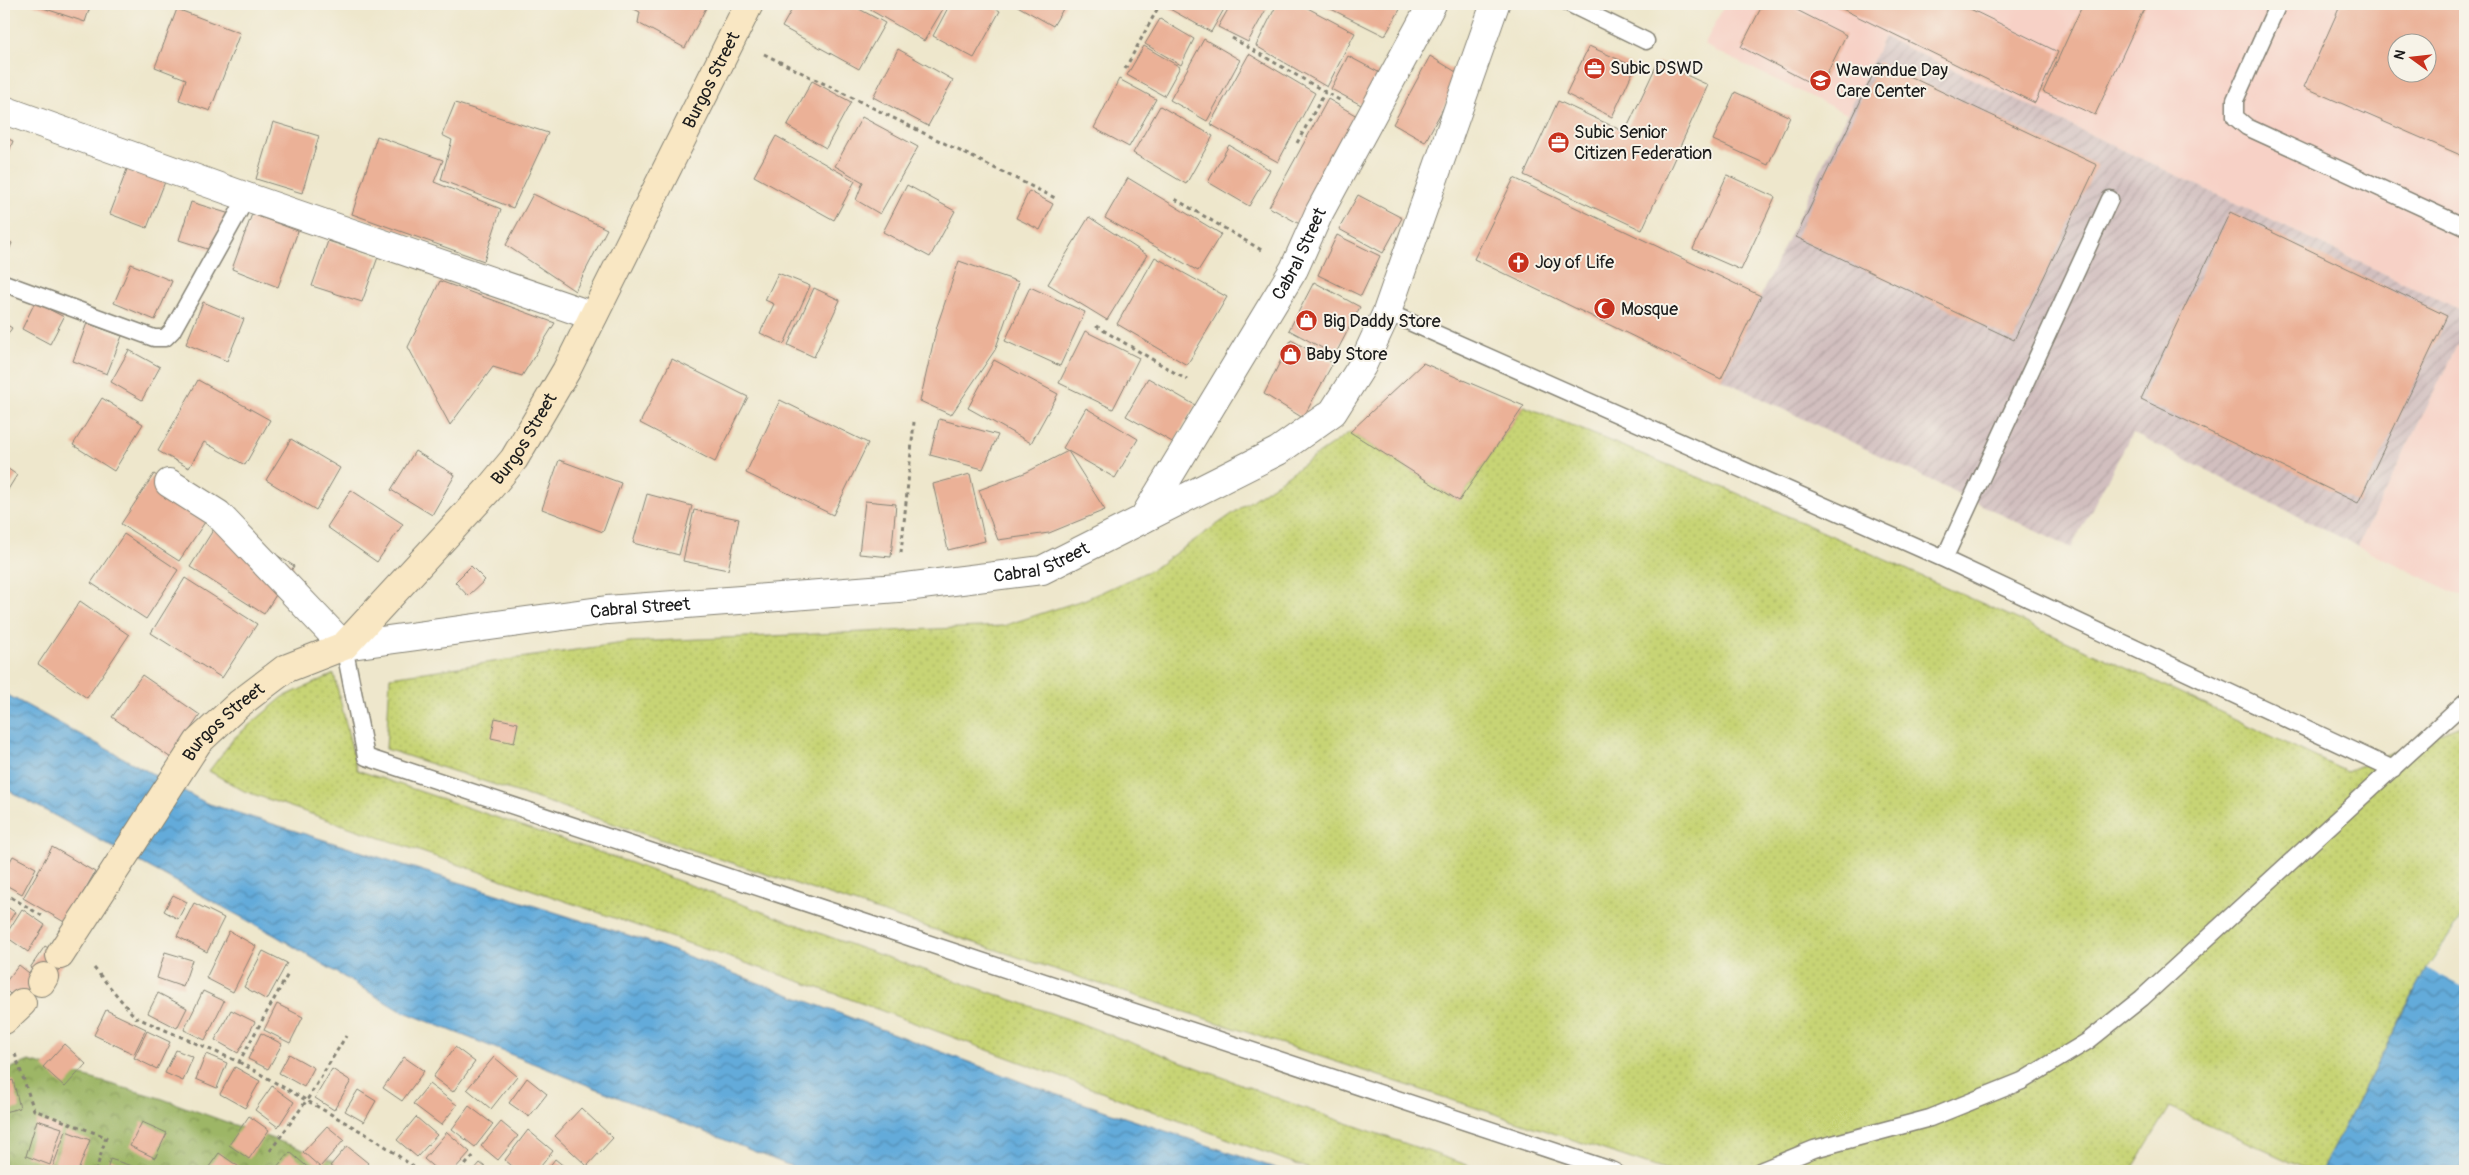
<svg xmlns="http://www.w3.org/2000/svg" width="2469" height="1175" viewBox="0 0 2469 1175" font-family="Pangolin,sans-serif">
  <defs>
    <pattern id="industrial-furrows" width="10" height="10" patternUnits="userSpaceOnUse" patternTransform="scale(1.25)"><rect width="10" height="10" fill="#d2bfbf"/><path d="M-1 1l2-2M0 10L10 0M9 11l2-2" fill="none" stroke="#b4a4a4"/></pattern>
    <pattern id="grass-dots" width="8" height="8" patternUnits="userSpaceOnUse" patternTransform="scale(1.25)"><rect width="8" height="8" fill="#c7d475"/><path d="M2 2h.1M6 6h.1" fill="none" stroke="#aab565" stroke-width="1.8" stroke-linecap="round"/></pattern>
    <pattern id="forest-crowns" width="20" height="18" patternUnits="userSpaceOnUse" patternTransform="scale(1.25)"><rect width="20" height="18" fill="#9db666"/><path d="M2 6a3 3 0 1 1 6 0M12 15a3 3 0 1 1 6 0" fill="none" stroke="#7f9353"/></pattern>
    <pattern id="water-waves" width="16" height="10" patternUnits="userSpaceOnUse" patternTransform="scale(1.25)"><rect width="16" height="10" fill="#63abda"/><path d="M0 5q4-4 8 0t8 0" fill="none" stroke="#518ab0"/></pattern>
  </defs>
  <rect width="100%" height="100%" fill="#f7f3e8"/>
  <filter id="ink" filterUnits="userSpaceOnUse"><feTurbulence type="fractalNoise" baseFrequency=".02" numOctaves="2"/><feDisplacementMap in="SourceGraphic" scale="10" xChannelSelector="R" yChannelSelector="G"/><feConvolveMatrix kernelMatrix="1 2 1 2 8 2 1 2 1" color-interpolation-filters="sRGB"/></filter>
  <filter id="wash" filterUnits="userSpaceOnUse"><feTurbulence type="fractalNoise" baseFrequency=".0096" numOctaves="4" result="noise"/><feDisplacementMap in="SourceGraphic" scale="20" xChannelSelector="R" yChannelSelector="G"/><feGaussianBlur stdDeviation="1.12" result="paint"/><feColorMatrix in="noise" values="0 0 0 0 0 0 0 0 0 0 0 0 0 0 0 0 0 1.4 0 .05"/><feComposite in="paint" operator="in"/></filter>
  <g filter="url(#wash)">
    <rect width="100%" height="100%" fill="#eee7cc"/>
    <path fill="#f7d1c6" fill-rule="evenodd" d="M1725 4H2465V312L1884 37 1847 114 1704 45ZM2396 42H2426V72H2396Z
      M2465 329V598L2358 546Z"/>
    <path fill="url(#industrial-furrows)" d="M1884 37 2465 312V329L2358 546 2132 433 2071 548 1721 379Z"/>
    <path fill="url(#grass-dots)" stroke="#727848" d="M1524 406 1732 491 2157 682 2347 772 2465 723V913L2427 968 2321 1171H2310L2170 1107 2131 1171H1668L386 749 390 677 630 642 1003 626 1086 599 1153 569 1350 432 1459 501Z
      M334 674 357 770 628 862 857 947 1074 1021 1301 1107 1484 1171H1315L839 995 244 791 209 771 234 738 283 697Z"/>
    <path fill="url(#forest-crowns)" stroke="#5c6941" d="M29 1061 160 1098 362 1171H4V1071Z"/>
    <path fill="url(#water-waves)" stroke="#40647b" d="M4 693 206 803 650 942 1035 1087 1284 1171H803L397 1009 276 936 4 788Z
      M2465 913V1171H2321L2427 968Z"/>
    <path fill="#eee7cc" d="M2465 913V988L2427 968Z"/>
    <g id="blocks">
      <path fill="#ebb197" fill-rule="evenodd" d="M31 4H91L85 22Z
        M624 4H708L685 48 638 23 640 12Z
        M795 4H850L885 23 859 69 782 27Z
        M860 4H946L924 41Z
        M950 4H987L1000 11 974 58 933 36Z
        M1014 4H1066L1053 26Z
        M1170 4H1227L1211 32 1168 8Z
        M1231 4H1269L1248 42 1218 27Z
        M1277 4H1300L1355 33 1327 87 1256 46Z
        M1321 4H1403L1385 36Z
        M1763 4H1785L1846 35 1820 88 1741 47Z
        M1832 4H1960L2058 52 2035 103Z
        M2083 4H2146L2095 115 2043 92Z
        M2341 4H2465V157L2304 87ZM2396 42H2426V72H2396Z
        M177 9 240 33 210 111 179 100 186 79 155 67Z
        M1160 19 1194 39 1181 65 1145 44Z
        M1204 39 1240 60 1207 121 1170 100Z
        M1144 46 1180 67 1164 96 1127 75Z
        M1589 46 1635 67 1612 117 1566 94Z
        M898 49 953 80 928 126 873 97Z
        M1249 54 1315 93 1278 162 1210 124Z
        M1348 56 1382 74 1365 107 1331 89Z
        M1430 56 1461 75 1425 142 1393 124Z
        M1658 62 1708 85 1642 230 1524 175 1558 101 1625 132Z
        M1879 62 2097 165 2014 340 1796 237Z
        M1119 79 1156 99 1129 147 1094 128Z
        M812 81 851 102 826 148 787 126Z
        M1735 92 1790 117 1768 165 1713 140Z
        M1328 99 1362 119 1305 227 1269 207Z
        M455 103 548 133 513 208 441 180 452 140 442 135Z
        M1160 106 1213 136 1186 184 1133 153Z
        M862 117 918 147 880 214 856 200 863 182 835 166Z
        M273 122 319 136 302 193 256 179Z
        M377 136 443 160 434 182 501 209 484 261 352 214Z
        M776 136 855 181 834 220 754 176Z
        M4 137 13 141 4 164Z
        M1229 145 1270 170 1249 206 1208 182Z
        M131 159 168 174 147 228 110 214Z
        M1727 175 1775 197 1741 270 1693 249Z
        M1128 178 1221 234 1198 271 1105 218Z
        M1514 178 1761 296 1721 379 1474 259Z
        M907 185 955 211 930 257 883 232Z
        M1029 191 1053 204 1040 230 1016 218Z
        M533 194 607 229 575 291 506 245Z
        M1358 195 1402 218 1383 253 1339 229Z
        M191 202 230 214 217 252 179 240Z
        M2230 212 2447 316 2358 503 2141 399Z
        M252 214 298 231 278 287 232 269Z
        M1089 217 1147 255 1107 320 1048 284Z
        M1337 235 1380 256 1361 296 1318 275Z
        M4 239 12 243 4 262Z
        M328 241 378 257 362 302 312 286Z
        M1155 257 1227 297 1187 365 1117 324Z
        M959 261 1019 282 995 350 951 415 920 401 937 326Z
        M131 264 172 281 155 320 114 303Z
        M778 273 810 286 784 344 760 333 774 304 765 300Z
        M440 281 555 323 522 376 493 367 450 425 408 347Z
        M1314 282 1360 307 1335 355 1289 330Z
        M1030 287 1085 312 1060 366 1005 341Z
        M814 288 840 300 814 357 788 345Z
        M35 302 64 317 50 344 22 329Z
        M203 302 244 319 227 361 186 344Z
        M4 323 12 328 4 340Z
        M87 323 122 336 107 374 73 361Z
        M1085 331 1139 358 1113 409 1059 383Z
        M1291 340 1333 363 1303 418 1264 394Z
        M129 350 160 367 142 400 111 382Z
        M672 359 748 397 715 462 640 423Z
        M994 360 1058 394 1031 443 968 408Z
        M1423 363 1524 406 1459 501 1350 432Z
        M1148 378 1195 405 1174 443 1126 416Z
        M198 380 270 420 245 465 204 442 189 468 158 451Z
        M102 398 143 424 114 471 73 445Z
        M780 400 868 443 833 515 746 473Z
        M1086 408 1138 439 1115 478 1063 448Z
        M939 419 998 435 983 469 930 455Z
        M291 439 340 468 316 510 266 480Z
        M415 451 455 475 432 515 391 490Z
        M1068 451 1105 510 1049 533 998 540 979 490 1027 472Z
        M559 460 621 483 603 532 542 509Z
        M4 466 17 475 4 496Z
        M154 474 211 513 179 561 121 524Z
        M970 474 985 541 948 550 933 484Z
        M351 490 403 524 377 562 327 527Z
        M647 494 692 506 679 555 633 543Z
        M865 501 896 504 891 557 859 554Z
        M694 510 739 519 728 570 683 561Z
        M220 519 294 566 264 614 190 567Z
        M124 534 178 570 146 619 91 583Z
        M471 566 485 580 468 596 455 582Z
        M185 578 257 624 222 678 151 633Z
        M80 601 129 635 87 698 38 664Z
        M142 675 200 715 171 758 112 717Z
        M495 718 518 723 514 743 491 738Z
        M52 847 95 872 66 923 23 898Z
        M13 856 36 868 22 894 4 884V872Z
        M173 895 187 902 178 919 164 911Z
        M194 903 224 918 207 952 177 936Z
        M4 905 15 912 4 929Z
        M22 909 45 925 28 952 5 936Z
        M229 931 256 946 233 992 206 978Z
        M45 946 66 959 51 981 30 968Z
        M263 951 287 963 267 1000 244 987Z
        M165 952 192 960 183 987 157 978Z
        M19 965 43 984 25 1006 4 989V984Z
        M203 991 224 1001 205 1040 184 1030Z
        M158 993 187 1008 177 1028 148 1013Z
        M277 1004 303 1017 290 1043 264 1030Z
        M106 1010 146 1029 134 1054 94 1035Z
        M231 1010 255 1022 238 1053 215 1040Z
        M147 1031 170 1042 157 1069 134 1058Z
        M261 1033 282 1044 268 1069 248 1059Z
        M64 1044 86 1064 65 1087 43 1067Z
        M455 1047 475 1062 453 1092 433 1077Z
        M176 1050 193 1057 183 1081 165 1073Z
        M206 1054 227 1063 217 1088 196 1079Z
        M289 1054 314 1068 304 1087 279 1073Z
        M404 1057 424 1071 402 1101 383 1088Z
        M494 1057 517 1076 491 1109 467 1089Z
        M235 1067 260 1081 245 1108 220 1094Z
        M332 1069 351 1081 334 1110 315 1098Z
        M527 1078 547 1094 529 1117 509 1103Z
        M13 1080 20 1108 4 1112V1083Z
        M429 1084 457 1105 441 1125 413 1104Z
        M272 1086 294 1102 278 1127 255 1110Z
        M358 1090 376 1101 364 1122 345 1111Z
        M469 1106 493 1124 475 1147 452 1129Z
        M581 1108 613 1138 587 1166 555 1136Z
        M249 1116 269 1130 249 1159 229 1145Z
        M416 1117 437 1135 417 1157 397 1140Z
        M37 1120 62 1128 50 1165 26 1156Z
        M142 1122 167 1133 155 1158 130 1146Z
        M501 1122 518 1136 498 1160 481 1146Z
        M327 1126 344 1140 320 1167 303 1152Z
        M528 1130 553 1151 537 1171H518L505 1160Z
        M66 1131 90 1140 78 1171H66L53 1166Z
        M447 1132 470 1152 453 1171H438L424 1159Z
        M347 1146 368 1163 362 1171H337L330 1166Z
        M290 1152 312 1171H273Z
        M219 1153 245 1171H206Z
        M110 1159 138 1168 136 1171H107Z
        M555 1159 570 1171H546Z
        M480 1163 490 1171H473Z"/>
    </g>
  </g>
  <g filter="url(#ink)">
    <use href="#blocks" fill-opacity="0" stroke="#858274" stroke-width="1"/>
    <g fill="none" stroke-linecap="round" stroke-linejoin="round">
      <defs>
        <path id="lane" d="M1570 4 1646 41
          M2278 4 2235 100V117L2247 127 2465 227
          M4 283 154 338H165L172 331 247 197
          M1387 312 1944 559 2393 769
          M1944 559 2110 199
          M344 646 366 757 1614 1171
          M1760 1171 1814 1149 1930 1118 2022 1081 2088 1041 2142 998 2465 702"/>
        <g id="street">
          <path d="M4 110 247 197 593 316"/>
          <path id="s1" d="M169 483 218 514 344 646 607 610 898 588 1042 570 1278 451 1333 412 1362 366 1387 312 1495 4"/>
          <path id="s2" d="M1143 519 1294 269 1319 213 1432 4"/>
        </g>
        <g id="secondary">
          <path id="s3" d="M60 955 198 742 239 704 285 669 344 646 489 489 514 459 566 371 749 4"/>
          <path d="M41 982 44 977"/>
          <path d="M4 1020 22 1003"/>
        </g>
      </defs>
      <use href="#lane" stroke="#858274" stroke-width="19"/>
      <use href="#street" stroke="#858274" stroke-width="30"/>
      <use href="#secondary" stroke="#858274" stroke-width="30"/>
      <path stroke="#858274" stroke-width="3" stroke-dasharray="4 4" stroke-linecap="butt" d="M1232 38 1341 101
        M764 54 1055 198
        M1125 69 1160 4
        M1297 143 1325 92
        M1175 199 1263 251
        M1096 326 1187 380
        M901 553 914 422
        M4 893 44 917
        M94 968 135 1017 239 1062 288 974
        M15 1054 34 1110 106 1137 96 1171
        M239 1062 378 1141 419 1171
        M270 1151 307 1100 346 1036
        M460 1171 474 1155"/>
      <use href="#lane" stroke="#fff" stroke-width="16"/>
      <use href="#street" stroke="#fff" stroke-width="28"/>
      <use href="#secondary" stroke="#f9e7c3" stroke-width="28"/>
    </g>
  </g>
  <defs>
    <symbol id="office-disc" viewBox="-11 -11 22 22"><circle r="9.5" fill="#c8321e" stroke="#f7f3e8"/><path d="M-6-3h4V-5.5h4V-3h4V5H-6ZM-1-4.5V-3h2v-1.5ZM-6 0V1H6V0Z" fill="#fff"/></symbol>
    <symbol id="school-disc" viewBox="-11 -11 22 22"><circle r="9.5" fill="#c8321e" stroke="#f7f3e8"/><path d="M0-5L7-2L0 1L-7-2ZM-4 1L0 2.5L4 1V4Q0 6-4 4Z" fill="#fff"/></symbol>
    <symbol id="church-disc" viewBox="-11 -11 22 22"><circle r="9.5" fill="#c8321e" stroke="#f7f3e8"/><path d="M-1.2-6h2.4v3.5h3.3v2.4h-3.3V6h-2.4V-.1h-3.3v-2.4h3.3Z" fill="#fff"/></symbol>
    <symbol id="mosque-disc" viewBox="-11 -11 22 22"><circle r="9.5" fill="#c8321e" stroke="#f7f3e8"/><path d="M3.5-4.9A6 6 0 1 0 3.5 4.9A5 5 0 1 1 3.5-4.9Z" fill="#fff"/></symbol>
    <symbol id="shop-disc" viewBox="-11 -11 22 22"><circle r="9.5" fill="#c8321e" stroke="#f7f3e8"/><path d="M-5-2.5h2.3a2.7 3.5 0 0 1 5.4 0H5L5.5 6h-11ZM-1.5-2.5h3a1.5 2.3 0 0 0-3 0Z" fill="#fff"/></symbol>
  </defs>
  <g fill-rule="evenodd">
    <use href="#office-disc" x="1582" y="56" width="25" height="25"/>
    <use href="#school-disc" x="1808" y="68" width="25" height="25"/>
    <use href="#office-disc" x="1546" y="130" width="25" height="25"/>
    <use href="#church-disc" x="1506" y="250" width="25" height="25"/>
    <use href="#mosque-disc" x="1592" y="296" width="25" height="25"/>
    <use href="#shop-disc" x="1294" y="308" width="25" height="25"/>
    <use href="#shop-disc" x="1278" y="342" width="25" height="25"/>
  </g>
  <g text-anchor="middle" stroke-width="4" stroke-linejoin="round" paint-order="stroke">
    <g font-size="18" fill="#1c1c1c" stroke="#f7f3e8" text-anchor="start">
      <text x="1610" y="74">Subic DSWD</text>
      <text x="1836" y="76">Wawandue Day<tspan x="1836" dy="21">Care Center</tspan></text>
      <text x="1574" y="138">Subic Senior<tspan x="1574" dy="21">Citizen Federation</tspan></text>
      <text x="1535" y="268">Joy of Life</text>
      <text x="1621" y="315">Mosque</text>
      <text x="1323" y="327">Big Daddy Store</text>
      <text x="1306" y="360">Baby Store</text>
    </g>
    <g font-size="18" fill="#1c1c1c" stroke="#f7f3e8">
      <text dy="6" stroke="none"><textPath href="#s3" startOffset="1111">Burgos Street</textPath></text>
      <text dy="6" stroke="none"><textPath href="#s2" startOffset="308">Cabral Street</textPath></text>
      <text dy="6" stroke="none"><textPath href="#s3" startOffset="706">Burgos Street</textPath></text>
      <text dy="6" stroke="none"><textPath href="#s1" startOffset="944">Cabral Street</textPath></text>
      <text dy="6" stroke="none"><textPath href="#s1" startOffset="539">Cabral Street</textPath></text>
      <text dy="6" stroke="none"><textPath href="#s3" startOffset="286">Burgos Street</textPath></text>
    </g>
  </g>
  <rect width="2469" height="1175" fill="none" stroke="#f7f3e8" stroke-width="20"/>
  <g transform="translate(2412 58) rotate(285)"><circle r="24" fill="#f7f3e8" stroke="#9f9d96"/>
  <path d="M0-4L9 19L0 12L-9 19Z" fill="#c8321e"/>
  <text y="-8" font-size="14" font-weight="bold" text-anchor="middle" fill="#1c1c1c">N</text>
  </g>
</svg>
